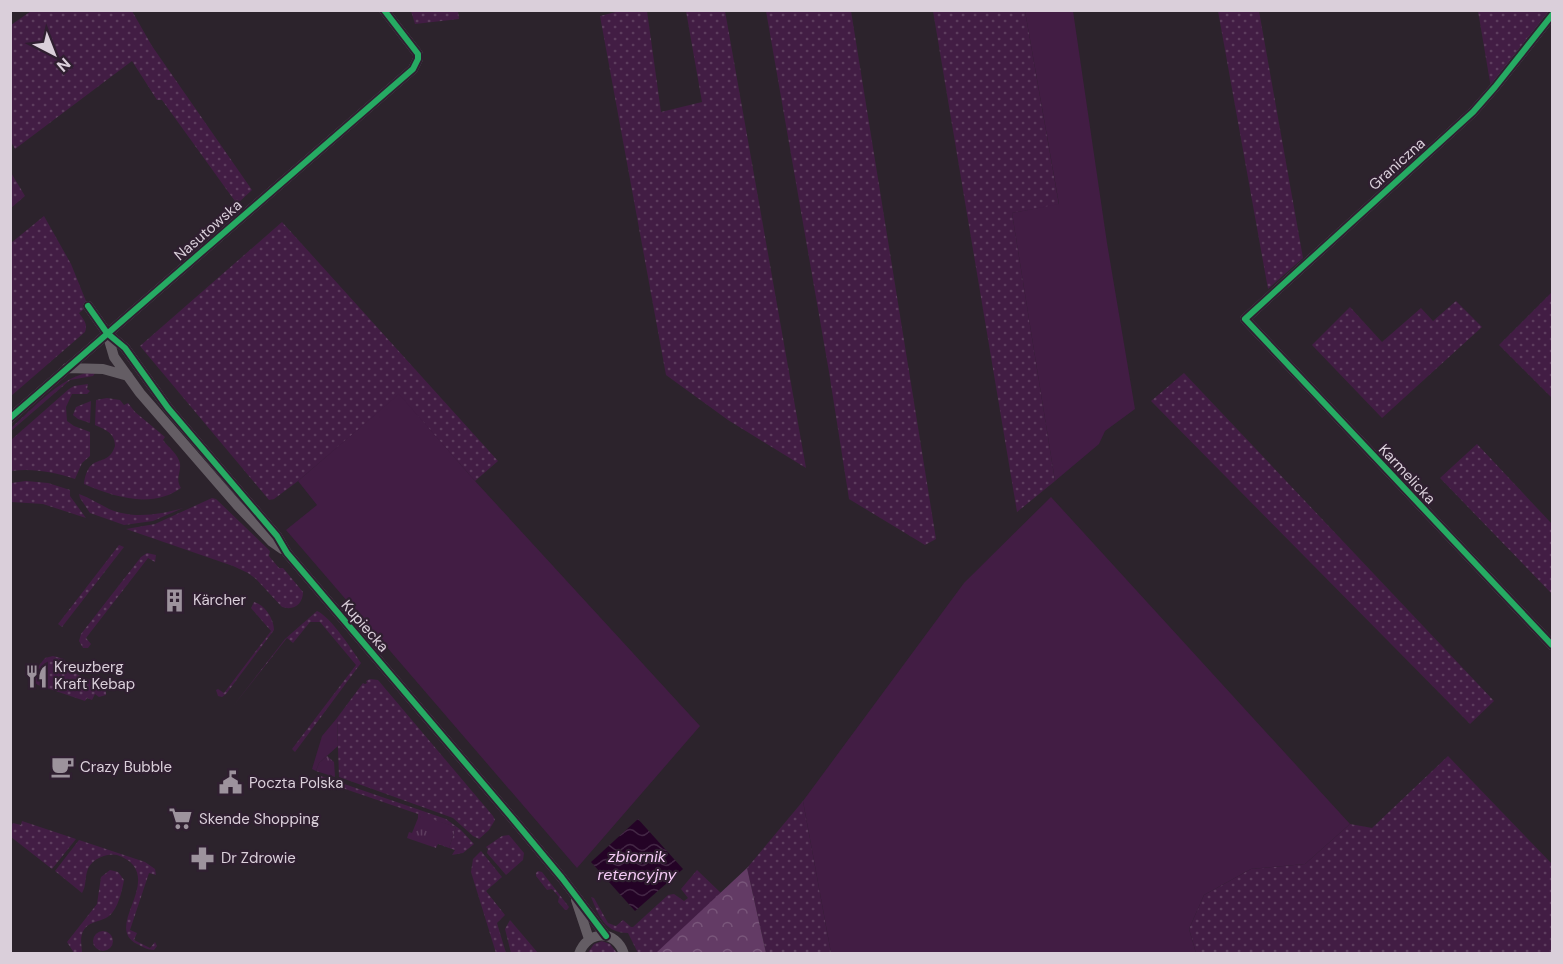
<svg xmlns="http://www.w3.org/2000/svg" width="1563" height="964" viewBox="0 0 1563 964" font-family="'DM Sans',sans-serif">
  <defs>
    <pattern id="grass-dots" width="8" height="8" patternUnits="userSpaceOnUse" patternTransform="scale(1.5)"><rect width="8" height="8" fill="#421d44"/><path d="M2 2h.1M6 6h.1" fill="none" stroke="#5d3d5e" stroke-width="1.8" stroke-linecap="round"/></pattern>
    <pattern id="forest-crowns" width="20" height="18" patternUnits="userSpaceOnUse" patternTransform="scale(1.5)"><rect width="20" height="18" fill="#633b65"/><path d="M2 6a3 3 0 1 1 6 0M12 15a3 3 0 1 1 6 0" fill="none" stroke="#79567a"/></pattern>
    <pattern id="park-tufts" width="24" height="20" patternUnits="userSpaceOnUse" patternTransform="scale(1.5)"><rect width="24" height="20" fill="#421d44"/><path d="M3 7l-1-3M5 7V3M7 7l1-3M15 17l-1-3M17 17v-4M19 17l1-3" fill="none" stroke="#5d3d5e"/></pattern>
    <pattern id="water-waves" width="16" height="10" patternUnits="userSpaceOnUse" patternTransform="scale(1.5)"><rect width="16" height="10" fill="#240326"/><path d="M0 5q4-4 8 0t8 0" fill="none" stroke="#432745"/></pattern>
  </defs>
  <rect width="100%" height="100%" fill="#2c232c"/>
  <path fill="url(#grass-dots)" d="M31 11H132L152 46 252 190 237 204 162 100H157L132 61 15 149 10 140 11 25Z
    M411 11H458L459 19 415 24Z
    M620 11H647L661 112 702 102 686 11H725L806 468 728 420 666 375 600 16Z
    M766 11H851L936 539 925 545 849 499 829 372Z
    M933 11H1025L1059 205 1012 213 1055 481 1017 512Z
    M1218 11H1259L1303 258 1268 289Z
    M1478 11H1549L1491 88Z
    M10 171 25 196 11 208H10Z
    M44 216 71 264 88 306 79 313C84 320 88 324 85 332L11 396V243Z
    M282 222 498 461 475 481 399 395 298 481 274 499 269 500 140 346Z
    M1552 292V398L1499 345Z
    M1456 301 1482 327 1382 418 1312 345 1350 307 1382 342 1421 308 1433 321Z
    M96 372 93 376 70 380 11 431V428C34 408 64 372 96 372Z
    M1184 373 1494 701 1470 724 1151 401Z
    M88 384 87 389 90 391 87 394H72L66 407 67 421 74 426 90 432V456L82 463 75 479C54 472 33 468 11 471V440L69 389 74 386Z
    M107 398 120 400 124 405 128 403 135 412 165 437 163 440C168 447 179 455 180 464 181 473 175 479 181 488 152 509 114 497 84 484 89 450 107 470 115 446 115 433 106 430 95 425L96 400Z
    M91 401 90 423 78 419 73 415 76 407Z
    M1477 444 1552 524V594L1440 478Z
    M26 481 48 483 70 490V496L86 518 43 504 11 502V483Z
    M79 494C90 498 99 504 109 509 132 519 159 515 183 508L153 521 124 525 90 513 80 498Z
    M212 498 216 499 270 551 269 556 279 568H283L303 592C303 604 294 611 282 607L256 579 248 573 233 566 126 529 155 524Z
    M119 545 124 547 62 627 58 624Z
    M147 553 156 555 155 562 148 558 86 638 91 644 88 648H83L79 641 81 634 141 557Z
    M254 602C265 605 274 619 274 630L226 694 222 697 218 696 216 690 218 689 224 693 271 631 251 608Z
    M317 611C330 616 353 651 361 663L295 752 292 749 356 665 320 622H310L293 643 287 638 234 705 285 639Z
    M53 656 64 659C74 685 108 676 106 695L99 697 95 694 92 700 87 698 85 701 38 685 29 678 45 658Z
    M370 679 378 680 493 816 495 820 489 830 479 839 473 836 453 818 339 777 337 718 363 683 365 684 367 683 366 681Z
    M1448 756 1552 864V953H1196L1189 929 1204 895 1251 869 1305 864 1350 824 1372 828Z
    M318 775 446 819 461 830 474 844 463 853 452 855 455 850 449 848 456 827 421 816 420 818H418V814L316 779Z
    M803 801 831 953H766L747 868Z
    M22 821 76 839 52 869 11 837V826L13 823 21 825Z
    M509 835 524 853 523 860 506 875 487 853 488 849 486 847 502 836Z
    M79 840 145 862 155 869 156 875 149 873 130 930 137 933 134 940 150 948 155 942 157 946 154 950C148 950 143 947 137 944 106 928 153 890 133 865 129 860 123 857 117 855 108 853 98 857 92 863 83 872 88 884 82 893L55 871Z
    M481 851 502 877 486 891 505 915 497 923 506 953H496L471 872 473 859Z
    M110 870 118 872 124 880C122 891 118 909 109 916 100 923 87 920 82 934 80 940 82 947 82 953H74L67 942 97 904 101 877Z
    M697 870 721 893 656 954 638 953 628 933C605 933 599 916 591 897L594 898 608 923 616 926 623 920 631 927H633L668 895 674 894 684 901 688 898 681 889Z
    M538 871 542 872 569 907 567 910H565L558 902 559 897 552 889 547 890 536 876V873Z
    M510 920 538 953H511L505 929Z
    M93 941a10 10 0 1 1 20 0a10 10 0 1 1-20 0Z
    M602 941 610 944 617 953 587 954 594 944Z"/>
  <path fill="url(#forest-crowns)" d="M747 868 766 953H656Z"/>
  <path fill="url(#park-tufts)" d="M327 756 334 762 335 777 316 771 319 763Z
    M421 815 456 827 449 848 438 844 436 848 407 838 409 832 412 833 418 818H420Z"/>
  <path fill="#421d44" d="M1025 11H1073L1107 243 1135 409 1105 431 1099 444 1055 481 1012 213 1059 204Z
    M399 394 475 481 700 726 577 868 286 530 317 505 298 481Z
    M1051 497 1350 824 1305 864 1251 869 1204 895 1189 929 1196 953H831L803 801 964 583Z
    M337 718 338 746 319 763 316 771 312 769 322 736Z"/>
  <path fill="url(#water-waves)" d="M638 819 683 869 635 911 591 862Z"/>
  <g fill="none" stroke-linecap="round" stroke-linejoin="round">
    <path stroke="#645d64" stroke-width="10" d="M1552 15 1495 87 1473 112 1245 319 1552 645
      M88 306 107 333 125 348 168 408 277 536 287 553 513 819 562 878 606 936
      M107 333 114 357 140 393 237 505 272 542 282 549
      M67 368 103 369 128 376
      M10 418 413 69 418 59V54L384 10
      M576 900 589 939
      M579 954C587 930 616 929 624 954"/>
    <defs>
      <path id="cycleway" d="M1552 15 1495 87 1473 112 1245 319 1552 645
        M88 306 107 333 125 348 168 408 277 536 287 553 513 819 562 878 606 936
        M10 418 413 69 418 59V54L384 10"/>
    </defs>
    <use href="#cycleway" stroke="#2f1f30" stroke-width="10"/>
    <use href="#cycleway" stroke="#26ab63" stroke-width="6"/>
  </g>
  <defs>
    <symbol id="building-bare" viewBox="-9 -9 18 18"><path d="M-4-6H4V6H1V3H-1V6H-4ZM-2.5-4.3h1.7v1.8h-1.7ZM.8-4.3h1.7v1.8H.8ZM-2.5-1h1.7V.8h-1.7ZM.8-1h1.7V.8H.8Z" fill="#9d939d" stroke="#2f1f30" stroke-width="2.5" paint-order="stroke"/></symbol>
    <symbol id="restaurant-bare" viewBox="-9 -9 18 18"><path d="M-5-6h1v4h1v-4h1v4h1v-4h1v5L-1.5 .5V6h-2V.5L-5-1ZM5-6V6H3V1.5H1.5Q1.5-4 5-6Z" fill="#9d939d" stroke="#2f1f30" stroke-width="2.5" paint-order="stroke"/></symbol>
    <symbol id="cafe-bare" viewBox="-9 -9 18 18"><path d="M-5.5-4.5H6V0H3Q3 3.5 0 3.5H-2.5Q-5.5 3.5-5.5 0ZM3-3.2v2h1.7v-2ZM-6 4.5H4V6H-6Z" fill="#9d939d" stroke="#2f1f30" stroke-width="2.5" paint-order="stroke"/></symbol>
    <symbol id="civic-bare" viewBox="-9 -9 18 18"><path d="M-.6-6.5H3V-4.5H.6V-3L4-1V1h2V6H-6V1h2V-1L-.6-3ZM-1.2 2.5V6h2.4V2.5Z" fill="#9d939d" stroke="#2f1f30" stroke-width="2.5" paint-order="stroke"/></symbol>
    <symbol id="supermarket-bare" viewBox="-9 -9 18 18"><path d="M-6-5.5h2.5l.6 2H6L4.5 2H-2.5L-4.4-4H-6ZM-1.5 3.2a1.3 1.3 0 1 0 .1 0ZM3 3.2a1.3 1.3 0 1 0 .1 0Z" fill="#9d939d" stroke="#2f1f30" stroke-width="2.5" paint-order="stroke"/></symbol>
    <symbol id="pharmacy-bare" viewBox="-9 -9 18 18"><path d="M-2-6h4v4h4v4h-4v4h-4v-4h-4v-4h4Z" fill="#9d939d" stroke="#2f1f30" stroke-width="2.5" paint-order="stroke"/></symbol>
  </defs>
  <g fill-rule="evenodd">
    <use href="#building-bare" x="158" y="584" width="33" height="33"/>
    <use href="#restaurant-bare" x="20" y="660" width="33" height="33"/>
    <use href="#cafe-bare" x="46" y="750" width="33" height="33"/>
    <use href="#civic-bare" x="214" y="766" width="33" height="33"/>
    <use href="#supermarket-bare" x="164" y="802" width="33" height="33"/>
    <use href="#pharmacy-bare" x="186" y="842" width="33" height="33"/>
  </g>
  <g text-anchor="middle" stroke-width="4.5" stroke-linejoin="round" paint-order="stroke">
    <g font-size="15" fill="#dacfda" stroke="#2f1f30">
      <text transform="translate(1397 164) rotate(-42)" y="5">Graniczna</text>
      <text transform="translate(208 230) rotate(-41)" y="5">Nasutowska</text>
      <text transform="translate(1407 474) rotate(47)" y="5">Karmelicka</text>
      <text transform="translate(365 626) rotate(49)" y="5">Kupiecka</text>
    </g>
    <g font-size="15" fill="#dacfda" stroke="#2f1f30" text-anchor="start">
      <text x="193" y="605">Kärcher</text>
      <text x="54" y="672">Kreuzberg<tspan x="54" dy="17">Kraft Kebap</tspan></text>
      <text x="80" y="772">Crazy Bubble</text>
      <text x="249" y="788">Poczta Polska</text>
      <text x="199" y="824">Skende Shopping</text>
      <text x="221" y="863">Dr Zdrowie</text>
    </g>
    <g font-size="16" font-style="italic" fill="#f6ccf7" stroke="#2f1f30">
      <text x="637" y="862">zbiornik<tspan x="637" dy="18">retencyjny</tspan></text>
    </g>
  </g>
  <rect width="1563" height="964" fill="none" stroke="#dacfda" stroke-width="24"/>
  <g transform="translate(54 54) rotate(138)" stroke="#2f1f30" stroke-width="4.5" paint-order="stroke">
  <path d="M0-4.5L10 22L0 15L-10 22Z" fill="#dacfda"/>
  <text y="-9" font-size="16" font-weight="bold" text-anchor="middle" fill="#dacfda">N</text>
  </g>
</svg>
